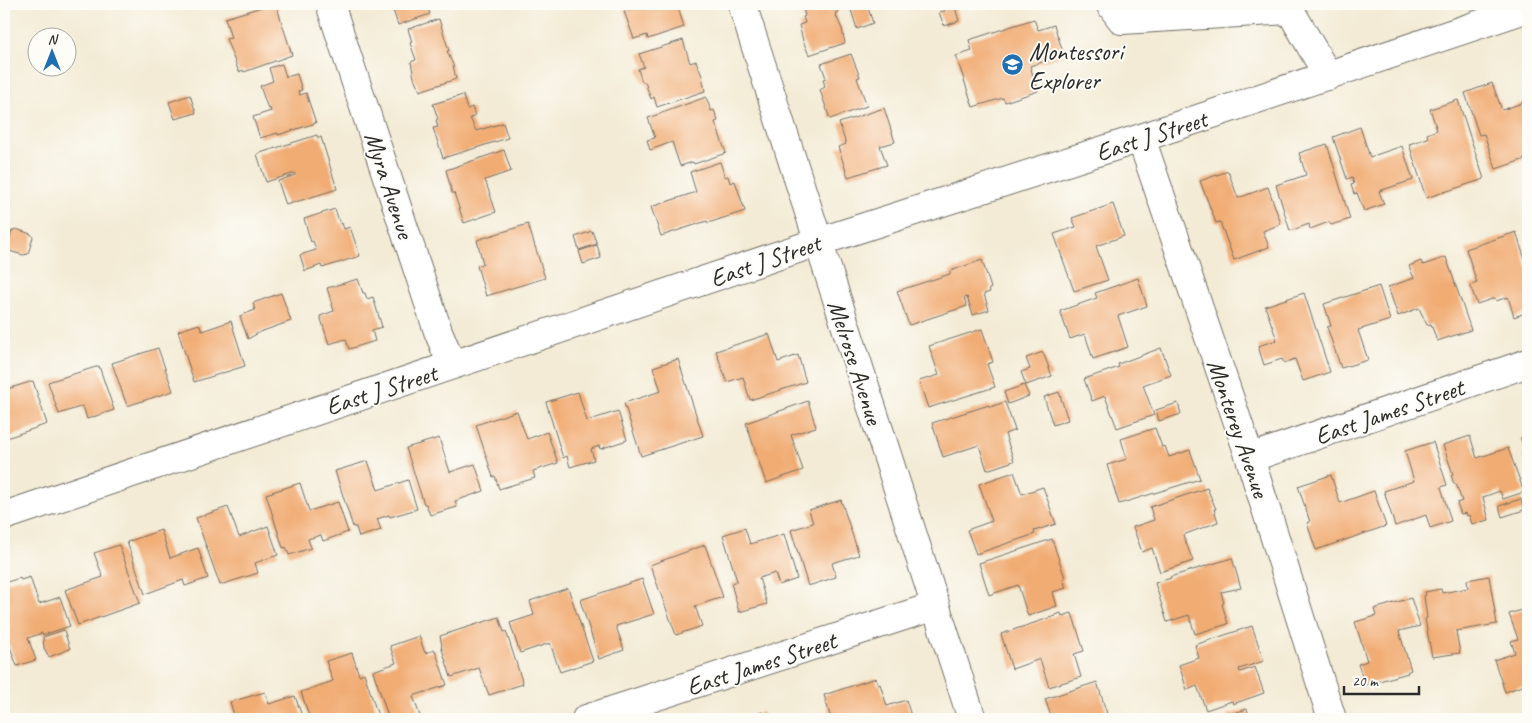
<svg xmlns="http://www.w3.org/2000/svg" width="1532" height="723" viewBox="0 0 1532 723" font-family="Caveat,sans-serif">
  <rect width="100%" height="100%" fill="#fdfcf7"/>
  <filter id="ink" filterUnits="userSpaceOnUse"><feTurbulence type="fractalNoise" baseFrequency=".02" numOctaves="2"/><feDisplacementMap in="SourceGraphic" scale="10" xChannelSelector="R" yChannelSelector="G"/><feConvolveMatrix kernelMatrix="1 2 1 2 8 2 1 2 1" color-interpolation-filters="sRGB"/></filter>
  <filter id="wash" filterUnits="userSpaceOnUse"><feTurbulence type="fractalNoise" baseFrequency=".0096" numOctaves="4" result="noise"/><feDisplacementMap in="SourceGraphic" scale="20" xChannelSelector="R" yChannelSelector="G"/><feGaussianBlur stdDeviation="1.12" result="paint"/><feColorMatrix in="noise" values="0 0 0 0 0 0 0 0 0 0 0 0 0 0 0 0 0 1.4 0 .05"/><feComposite in="paint" operator="in"/></filter>
  <g filter="url(#wash)">
    <rect width="100%" height="100%" fill="#f3ebd5"/>
    <g id="blocks">
      <path fill="#f1ac73" d="M272 4H276L292 55 244 72 243 70 239 72 226 39 231 38 225 18Z
        M391 4H427L430 14 398 25Z
        M635 4H677L684 27 648 39 647 35 634 39 624 11 636 7Z
        M802 4H835L838 13H835L842 29 845 43 809 55 803 41 799 25 805 23 803 17 805 16Z
        M943 4H954L959 21 944 26 939 12 945 11Z
        M867 5 873 23 857 29 851 10Z
        M439 19 449 51H447L453 65 456 79 420 91 414 78 411 62 416 60 410 43 412 42 408 29Z
        M1034 19 1038 30 1054 25 1064 55 1030 66 1038 91 1005 102 1003 98 973 107 956 56 972 51 969 40Z
        M683 40 690 63 696 61 702 76 705 91 657 107 654 97 651 99 645 82H642L638 69 644 67 639 54Z
        M851 54 860 77 857 78 867 106 830 119 820 90 825 87 823 79 826 78 821 64Z
        M282 64 286 77 297 74 302 90 298 91 300 95 306 93 316 123 278 135V133L260 138 253 117 271 111 270 108 268 109 260 86 273 81 269 68Z
        M1492 83 1502 110 1528 101V158L1496 169 1484 134 1479 135 1465 93Z
        M190 95 196 113 175 119 169 102Z
        M463 95 467 109 472 107 475 116 470 118 476 131 503 123 508 138 443 158 433 128 438 127 436 120 438 119 433 104Z
        M706 97 711 111 714 110 718 121 715 122 726 153 694 164 693 162 680 166 672 142 650 150 647 140 655 138 648 118Z
        M1458 100 1484 179 1426 198 1409 144 1428 138 1427 134 1437 130 1430 109Z
        M884 108 895 142 880 146 887 165 848 177 838 147 846 144 839 123Z
        M1360 127 1370 157 1402 146 1413 180 1379 191 1384 204 1364 211 1357 193 1354 194 1351 185 1354 184 1352 177 1347 179 1333 137Z
        M317 135 318 138 321 137 337 189 286 205 278 181 295 175V173L266 182 257 154Z
        M1327 144 1350 219 1331 225 1329 222 1310 229 1309 224 1290 231 1276 185 1306 175 1299 153Z
        M504 150 511 171 485 180 496 212 464 223 454 193H452L446 170Z
        M720 162 725 177 728 176 730 183 735 181 745 211 708 223 707 221 661 236 651 207 696 192 690 172Z
        M1228 171 1238 198 1268 187 1281 224 1263 231 1269 247 1234 260 1220 222 1216 223 1200 181Z
        M1113 204 1124 236 1096 246 1108 280 1074 291 1054 234 1076 227 1072 218Z
        M335 209 340 224 342 223 344 229 350 227 360 256 322 268 321 265 305 271 300 255 316 250 313 241 311 242 304 219Z
        M528 224 545 278 486 296 477 266 483 264 477 240Z
        M16 229 31 234 33 237 28 254 23 255 9 251 7 247 12 231Z
        M592 231 597 244 579 250 575 237Z
        M1516 232 1528 269V312L1514 317 1508 297 1496 301 1495 298 1477 304 1470 285 1477 283 1466 249Z
        M597 245 601 258 583 264 579 251Z
        M1446 257 1471 330 1437 341 1431 324 1427 325 1419 308 1398 316 1388 287 1414 278 1409 266 1421 261 1423 265Z
        M982 260 991 288 989 289 990 292 984 294 989 310 973 315 967 297 964 298 967 306 909 325 897 291 950 274V271Z
        M1138 278 1147 306 1118 316 1128 347 1093 359 1085 334 1070 339 1060 311 1097 298 1095 293Z
        M358 279 363 293H365L367 299 373 297 382 327 372 330 375 341 349 349 346 339 329 344 320 316 334 311 327 288Z
        M1379 286 1390 320 1358 330 1368 360 1341 368 1327 327 1331 326 1324 304Z
        M281 293 291 321 260 332 248 339 240 316 255 310 253 303Z
        M1304 293 1330 372 1303 381 1295 359 1284 363 1282 359 1264 365 1258 346 1277 340 1265 306Z
        M231 321 245 366 194 382 178 331 199 324 202 331Z
        M982 329 993 362 987 364 995 387 928 408 919 381 939 375 929 346Z
        M769 334 778 362 798 355 806 382 750 400 743 377 727 382 716 351Z
        M158 348 173 391 127 406 112 363Z
        M1161 348 1171 375 1143 385 1154 415 1117 428 1105 396 1092 401 1084 379 1119 367 1118 364Z
        M1043 352 1052 376 1026 385 1021 372 1030 369 1026 358Z
        M678 359 703 436 641 456 624 403 661 391 653 367Z
        M99 366 114 410 87 419 83 406 59 414 48 382Z
        M33 381 47 424 4 439V390Z
        M1024 385 1029 396 1008 404 1004 392Z
        M578 392 587 421 618 411 627 440 600 449 599 446 591 449 594 460 570 467 567 456 563 458 546 402Z
        M1059 392 1068 420 1053 425 1044 397Z
        M808 401 816 427 791 435 803 470 766 483 746 423Z
        M1005 402 1015 430 1005 434 1014 461 987 470 979 445 943 457 932 423 989 405 990 407Z
        M1178 403 1181 414 1159 421 1156 410Z
        M517 411 527 439 547 432 558 463 533 471 535 478 499 489 495 476 493 477 476 425Z
        M1155 428 1162 447 1165 446 1169 457 1190 450 1200 479 1119 504 1107 465 1127 459 1121 439Z
        M1528 435V470L1523 456 1527 455 1521 438Z
        M1470 436 1477 458 1508 448 1524 492 1503 499 1500 491 1483 497 1489 520 1472 524 1469 515 1467 516 1466 513 1461 514 1457 503 1462 501 1456 484H1454L1451 475 1453 474 1443 445Z
        M439 438 450 472 475 464 484 491 455 501 457 507 430 515 426 504H424L406 448Z
        M1433 442 1447 485 1441 487 1451 521 1430 528 1426 515 1395 526 1384 491 1414 481 1405 451Z
        M368 461 378 490 408 480 417 509 390 517 389 515 377 519 381 530 359 537 356 527H353L335 471Z
        M1014 472 1022 494 1043 487 1056 524 1034 531 1035 534 976 554 967 530 992 521 979 484Z
        M1331 475 1340 503 1374 491 1386 526 1316 550 1307 523 1310 522 1298 486Z
        M300 483 309 511 338 502 348 532 323 541 321 535 308 539 311 548 289 555 286 547 283 548 266 494Z
        M1207 488 1216 509H1214L1218 522 1183 535 1193 561 1160 572 1152 548 1142 552 1133 527 1154 520 1150 507Z
        M1521 499 1524 510 1502 517 1499 506Z
        M841 500 859 555 832 563 836 577 808 586 791 530 813 523 809 510Z
        M228 507 239 537 268 526 278 555 255 563 258 573 220 585 196 518Z
        M745 528 750 544 784 534 797 579 779 585 775 573 759 578 767 604 739 612 731 583 737 581 723 535Z
        M161 530 170 558 198 548 208 578 185 586 183 580 145 594 127 542Z
        M1052 539 1065 578 1063 579 1066 588 1053 592 1057 606 1028 616 1018 585 989 595 979 563Z
        M119 545 140 603 78 625 65 590 103 577 94 553Z
        M705 545 723 597 695 606 702 626 676 635 650 565Z
        M1232 558 1241 588 1221 592 1224 603 1222 604 1228 624 1195 634 1189 615 1167 622 1155 583 1171 578 1170 577Z
        M1489 576 1497 624 1456 631 1460 653 1432 657 1425 619 1427 618 1424 596 1426 595 1425 592 1441 589 1442 593 1468 588 1467 580Z
        M30 577 39 604 60 597 70 626 43 635 42 633 28 638 36 660 17 666 9 644 6 645 4 639V583L20 578 21 580Z
        M642 579 654 614 616 626 624 650 599 659 580 600Z
        M568 588 593 661 560 672 550 643 520 653 510 623 534 615 530 601Z
        M1411 598 1420 626 1399 631 1411 670 1407 672 1408 673 1365 685 1358 664 1367 661 1355 622 1376 616 1374 609Z
        M1528 608V684L1505 692 1494 660 1515 653 1511 641 1518 639 1509 614Z
        M1061 613 1062 616 1072 613 1084 651 1074 654 1081 677 1049 687 1040 659 1012 669 1001 634 1055 616V615Z
        M499 617 504 632 506 631 523 684 489 695 479 668 451 677 441 646H442L440 636Z
        M1252 626 1264 661 1239 669 1240 672 1255 667 1264 693 1233 704 1232 701 1206 710 1197 686 1187 690 1179 665 1199 658 1195 645Z
        M64 630 70 649 49 657 44 648 43 637Z
        M419 636 425 653 435 650 447 685 413 696 421 719H389L373 671 396 663 390 646Z
        M352 653 359 675 364 673 379 719H351L349 715 335 719H310L301 692 333 681 326 661Z
        M876 678 878 685 880 684 887 706 906 700 912 719H831L824 695Z
        M1097 682 1107 714 1101 717 1102 719H1052L1045 699Z
        M265 692 269 704 295 696 303 719H232L235 718 230 702Z
        M1247 709 1250 719H1228L1227 715Z
        M762 712 765 719H741Z"/>
    </g>
  </g>
  <g filter="url(#ink)">
    <use href="#blocks" fill-opacity="0" stroke="#716e66" stroke-width="1"/>
    <g fill="none" stroke-linecap="round" stroke-linejoin="round">
      <defs>
        <path id="minor" d="M330 4 438 331 452 365
          M742 4 972 719
          M1110 4 1122 20 1290 10
          M1290 10 1328 76
          M1141 138 1248 452 1332 719
          M1250 458 1528 363
          M4 516 818 242 1141 138 1528 8
          M586 719 935 606"/>
      </defs>
      <use href="#minor" stroke="#716e66" stroke-width="30"/>
      <use href="#minor" stroke="#fff" stroke-width="28"/>
    </g>
  </g>
  <defs>
    <symbol id="school-disc" viewBox="-11 -11 22 22"><circle r="9.5" fill="#1f6fb2" stroke="#fdfcf7"/><path d="M0-5L7-2L0 1L-7-2ZM-4 1L0 2.5L4 1V4Q0 6-4 4Z" fill="#fff"/></symbol>
  </defs>
  <g fill-rule="evenodd">
    <use href="#school-disc" x="1000" y="52" width="25" height="25"/>
  </g>
  <g text-anchor="middle" stroke-width="4" stroke-linejoin="round" paint-order="stroke">
    <g font-size="25" fill="#2b2b2b" stroke="#fdfcf7" text-anchor="start">
      <text x="1029" y="60">Montessori<tspan x="1029" dy="29">Explorer</tspan></text>
    </g>
    <g font-size="25" fill="#2b2b2b" stroke="#fdfcf7">
      <text transform="translate(1151 135) rotate(-18)" y="9">East J Street</text>
      <text transform="translate(390 185) rotate(72)" y="9">Myra Avenue</text>
      <text transform="translate(765 260) rotate(-19)" y="9">East J Street</text>
      <text transform="translate(856 362) rotate(72)" y="9">Melrose Avenue</text>
      <text transform="translate(381 389) rotate(-18)" y="9">East J Street</text>
      <text transform="translate(1389 411) rotate(-19)" y="9">East James Street</text>
      <text transform="translate(1239 428) rotate(71)" y="9">Monterey Avenue</text>
      <text transform="translate(761 663) rotate(-18)" y="9">East James Street</text>
    </g>
  </g>
  <rect width="1532" height="723" fill="none" stroke="#fdfcf7" stroke-width="20"/>
  <g transform="translate(52 52)"><circle r="24" fill="#fdfcf7" stroke="#a9a8a5"/>
  <path d="M0-4L9 19L0 12L-9 19Z" fill="#1f6fb2"/>
  <text y="-8" font-size="14" font-weight="bold" text-anchor="middle" fill="#2b2b2b">N</text>
  </g>
  <path d="M1344 686v8h75v-8" fill="none" stroke="#2b2b2b" stroke-width="2.5"/>
  <text x="1352" y="686" font-size="15" fill="#2b2b2b" stroke="#fdfcf7" stroke-width="4" paint-order="stroke">20 m</text>
</svg>
